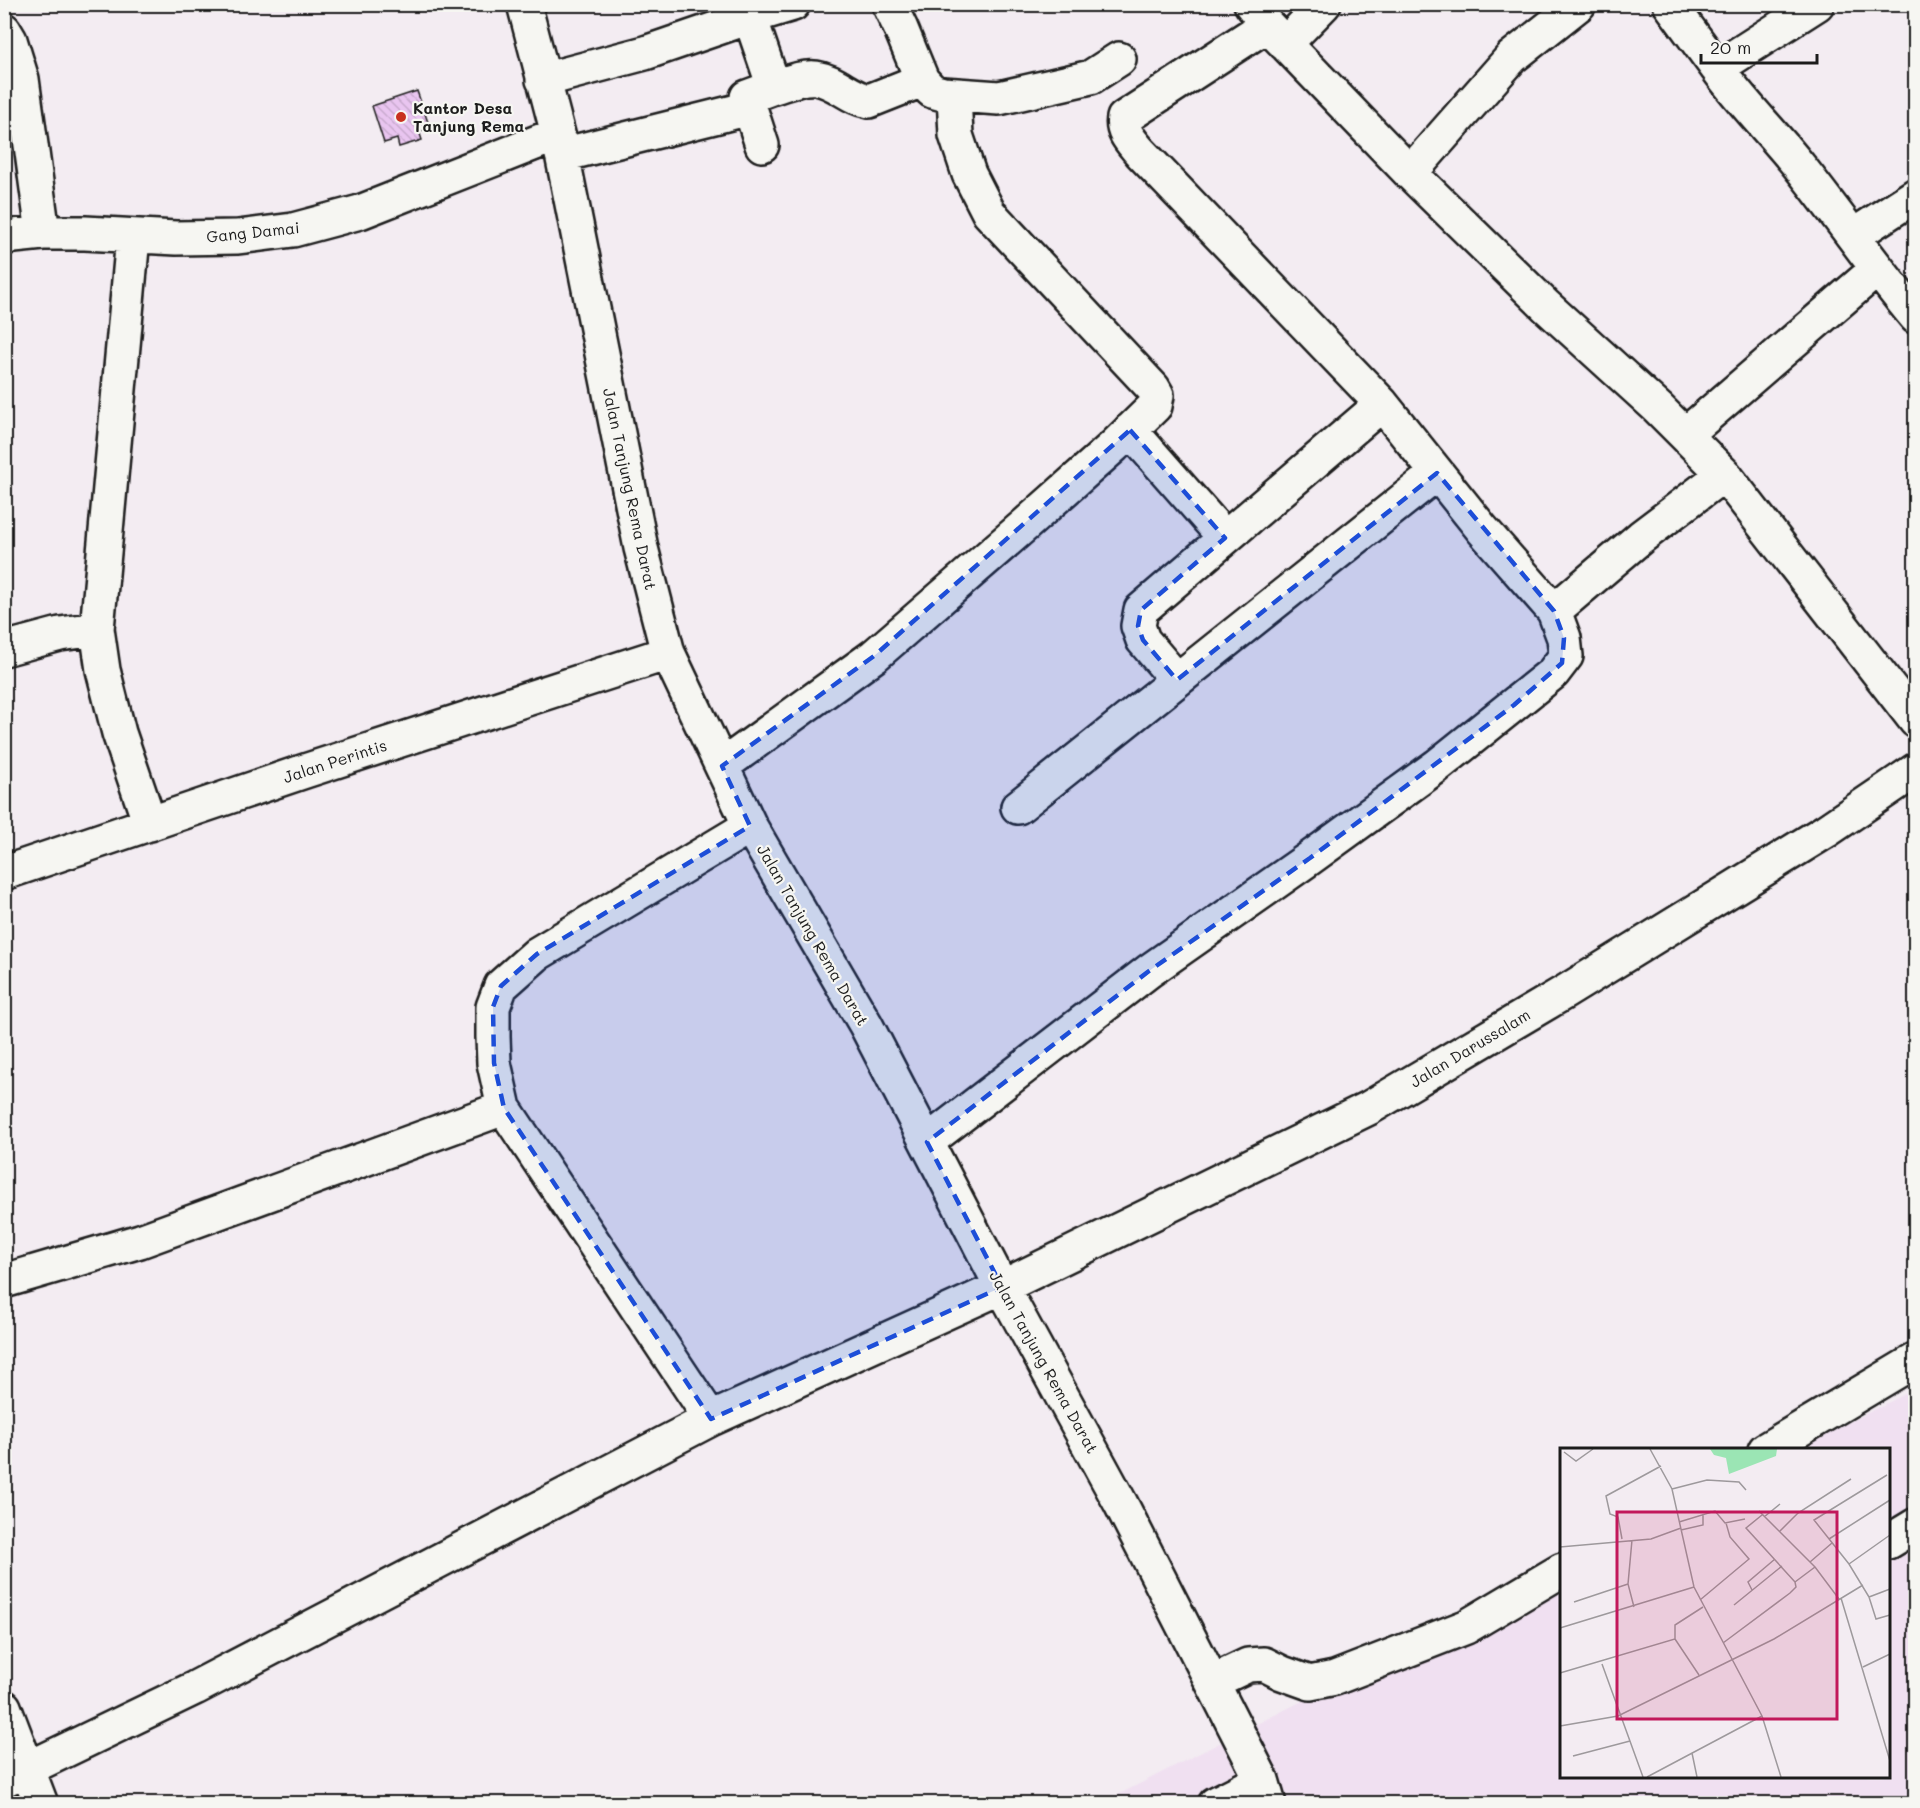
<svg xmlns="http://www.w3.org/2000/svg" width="1920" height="1808" viewBox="0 0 1920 1808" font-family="Mali,sans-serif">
  <defs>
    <pattern id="building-back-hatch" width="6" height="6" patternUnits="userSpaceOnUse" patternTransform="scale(1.5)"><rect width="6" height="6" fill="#e9c5f0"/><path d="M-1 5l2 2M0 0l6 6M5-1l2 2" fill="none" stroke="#c7a9cd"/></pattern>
  </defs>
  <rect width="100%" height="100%" fill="#f3ecf2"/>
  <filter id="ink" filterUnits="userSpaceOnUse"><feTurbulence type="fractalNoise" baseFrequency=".0167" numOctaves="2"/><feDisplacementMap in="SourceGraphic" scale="12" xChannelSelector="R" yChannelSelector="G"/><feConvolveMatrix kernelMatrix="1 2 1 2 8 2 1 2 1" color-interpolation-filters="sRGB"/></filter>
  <g filter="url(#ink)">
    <path fill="#f0e0f1" d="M1915 1389V1803L1100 1804 1561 1569 1562 1776H1888V1450L1797 1449Z"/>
    <path fill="url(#building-back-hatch)" stroke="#1c1c1c" stroke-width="1.5" d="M417 91 430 128 419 131 422 140 399 147 397 139 384 143 372 106Z"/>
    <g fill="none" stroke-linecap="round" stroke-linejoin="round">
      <defs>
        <path id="minor" d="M524 4 558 134 641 548 668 653 750 826 866 1025 993 1270 1121 1504 1262 1780 1269 1804
          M889 4 901 29 922 80 932 91 943 94 999 98 1091 77 1119 59
          M1251 4 1267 25 1410 173 1546 306 1658 408 1724 474 1916 721
          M1670 4 1717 68
          M1817 4 1717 68C1742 103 1773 133 1800 167 1839 216 1875 268 1916 317
          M1267 25 1124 118C1121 132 1132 142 1140 152L1382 404 1482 529 1554 611
          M4 30 10 40 22 79 43 233
          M1285 44 1324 4
          M543 80 645 53 750 17 793 4
          M774 87C787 83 803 76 816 78 836 81 850 98 869 101L922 80
          M750 108 762 145
          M562 155 750 108 747 97 774 87 750 17
          M1410 173 1512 57 1579 4
          M1853 236 1916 195
          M4 237 43 233H85L176 238 238 237 293 230 360 212 558 134
          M133 237 97 629 103 670 119 733 150 824
          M1130 430 1225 538
          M1685 435 1876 270
          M4 649 60 634 97 629
          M1177 680 1143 640 1138 626 1141 610 1382 404
          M722 766 874 656 1025 525 1114 446 1155 406 1157 395 1153 388 989 213 969 174 956 135 954 96
          M1018 807 1437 473
          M4 873 305 771 668 653
          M504 1108 711 1419
          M927 1142 1149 971 1310 858 1437 766 1553 673 1566 656 1564 638 1554 611 1641 537 1724 474
          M4 1281 140 1241 504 1108 494 1063 493 1037V1007L501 986 537 954 750 826
          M1765 1450 1916 1360
          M1888 1542 1916 1525
          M1212 1682 1248 1665 1264 1664 1282 1673 1310 1683 1335 1678 1466 1627 1562 1570
          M4 1707 41 1804
          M4 1780 195 1688 711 1419 1002 1287 1369 1108 1565 992 1826 831 1916 770
          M1215 1804 1262 1780"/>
      </defs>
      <use href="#minor" stroke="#1c1c1c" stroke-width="38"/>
      <path stroke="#1c1c1c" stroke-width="4" stroke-dasharray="4.5 4.5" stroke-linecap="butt" d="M1912 985 1916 992"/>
      <use href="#minor" stroke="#f6f6f2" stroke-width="33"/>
    </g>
  </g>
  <path fill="#1d4ed8" fill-opacity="0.2" stroke="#1d4ed8" stroke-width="4.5" stroke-dasharray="12 8" stroke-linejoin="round" d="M1130 430 1225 538 1141 610 1138 626 1143 640 1177 680 1437 473 1554 611 1564 638 1562 663 1514 705 1310 858 1149 971 927 1142 1002 1287 711 1419 504 1108 494 1063 493 1007 501 986 537 954 750 826 722 766 874 656Z"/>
  <circle fill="#c8321e" stroke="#f6f6f2" stroke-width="2" cx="401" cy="117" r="6"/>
  <g text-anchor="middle" stroke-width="4.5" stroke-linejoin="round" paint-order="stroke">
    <g font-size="16" font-weight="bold" fill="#1c1c1c" stroke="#f6f6f2" text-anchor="start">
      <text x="413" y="114">Kantor Desa<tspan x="413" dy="18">Tanjung Rema</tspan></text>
    </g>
    <g font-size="16" fill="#1c1c1c" stroke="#f6f6f2">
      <text transform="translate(253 232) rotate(-6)" y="6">Gang Damai</text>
      <text transform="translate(630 489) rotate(78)" y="6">Jalan Tanjung Rema Darat</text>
      <text transform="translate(335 761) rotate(-18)" y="6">Jalan Perintis</text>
      <text transform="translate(813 935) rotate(60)" y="6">Jalan Tanjung Rema Darat</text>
      <text transform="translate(1470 1048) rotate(-31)" y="6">Jalan Darussalam</text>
      <text transform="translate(1044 1362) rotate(61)" y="6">Jalan Tanjung Rema Darat</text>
    </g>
  </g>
  <g transform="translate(1560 1448)">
    <rect width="330" height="330" fill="#f3ecf2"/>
    <path d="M150 1H217L216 8 169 26 166 10 154 7Z" fill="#9be5b4"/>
    <path fill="none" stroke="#9d999c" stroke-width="1.5" d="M90 1 112 41 134 139 202 268 221 329M4 4 16 13 33 1M327 27 254 72 289 116 309 149 330 141M112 41 147 32 179 34 186 42M199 63 255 119 279 151M202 67 186 80 235 134M204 69 220 56M119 74 155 63 165 75 185 71M121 82 143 77V66M219 84 238 65 291 31M62 91 58 69 50 66 46 48 101 18M269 91 330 52M72 92 68 136 74 159M0 99 91 91 121 80M250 114 272 95M289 116 330 87M192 142 188 134 215 111M309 149 316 171 330 167M281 150 330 313M140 152 189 111 170 89 166 75M14 154 68 136M174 157 222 118M0 180 134 139M115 191 139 227M163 195 230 145 236 139 235 134 255 119M42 216 83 329M303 219 330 206M0 225 115 191V177L143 159M0 278 58 268 214 191 303 137M132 305 137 329M13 308 70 293M87 329 202 268"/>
    <path fill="#c2185b" fill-opacity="0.15" stroke="#c2185b" stroke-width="3" d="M57 64H277V271H57Z"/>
    <rect width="330" height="330" fill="none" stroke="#1c1c1c" stroke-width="3"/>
  </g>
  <rect width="1920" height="1808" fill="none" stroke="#f6f6f2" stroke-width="24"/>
  <rect x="12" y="12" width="1896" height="1784" fill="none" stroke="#1c1c1c" stroke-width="2" filter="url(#ink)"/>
  <path d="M1701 54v9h116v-9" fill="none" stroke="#1c1c1c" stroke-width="3"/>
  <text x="1710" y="54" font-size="18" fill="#1c1c1c" stroke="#f6f6f2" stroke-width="4.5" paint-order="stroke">20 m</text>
</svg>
